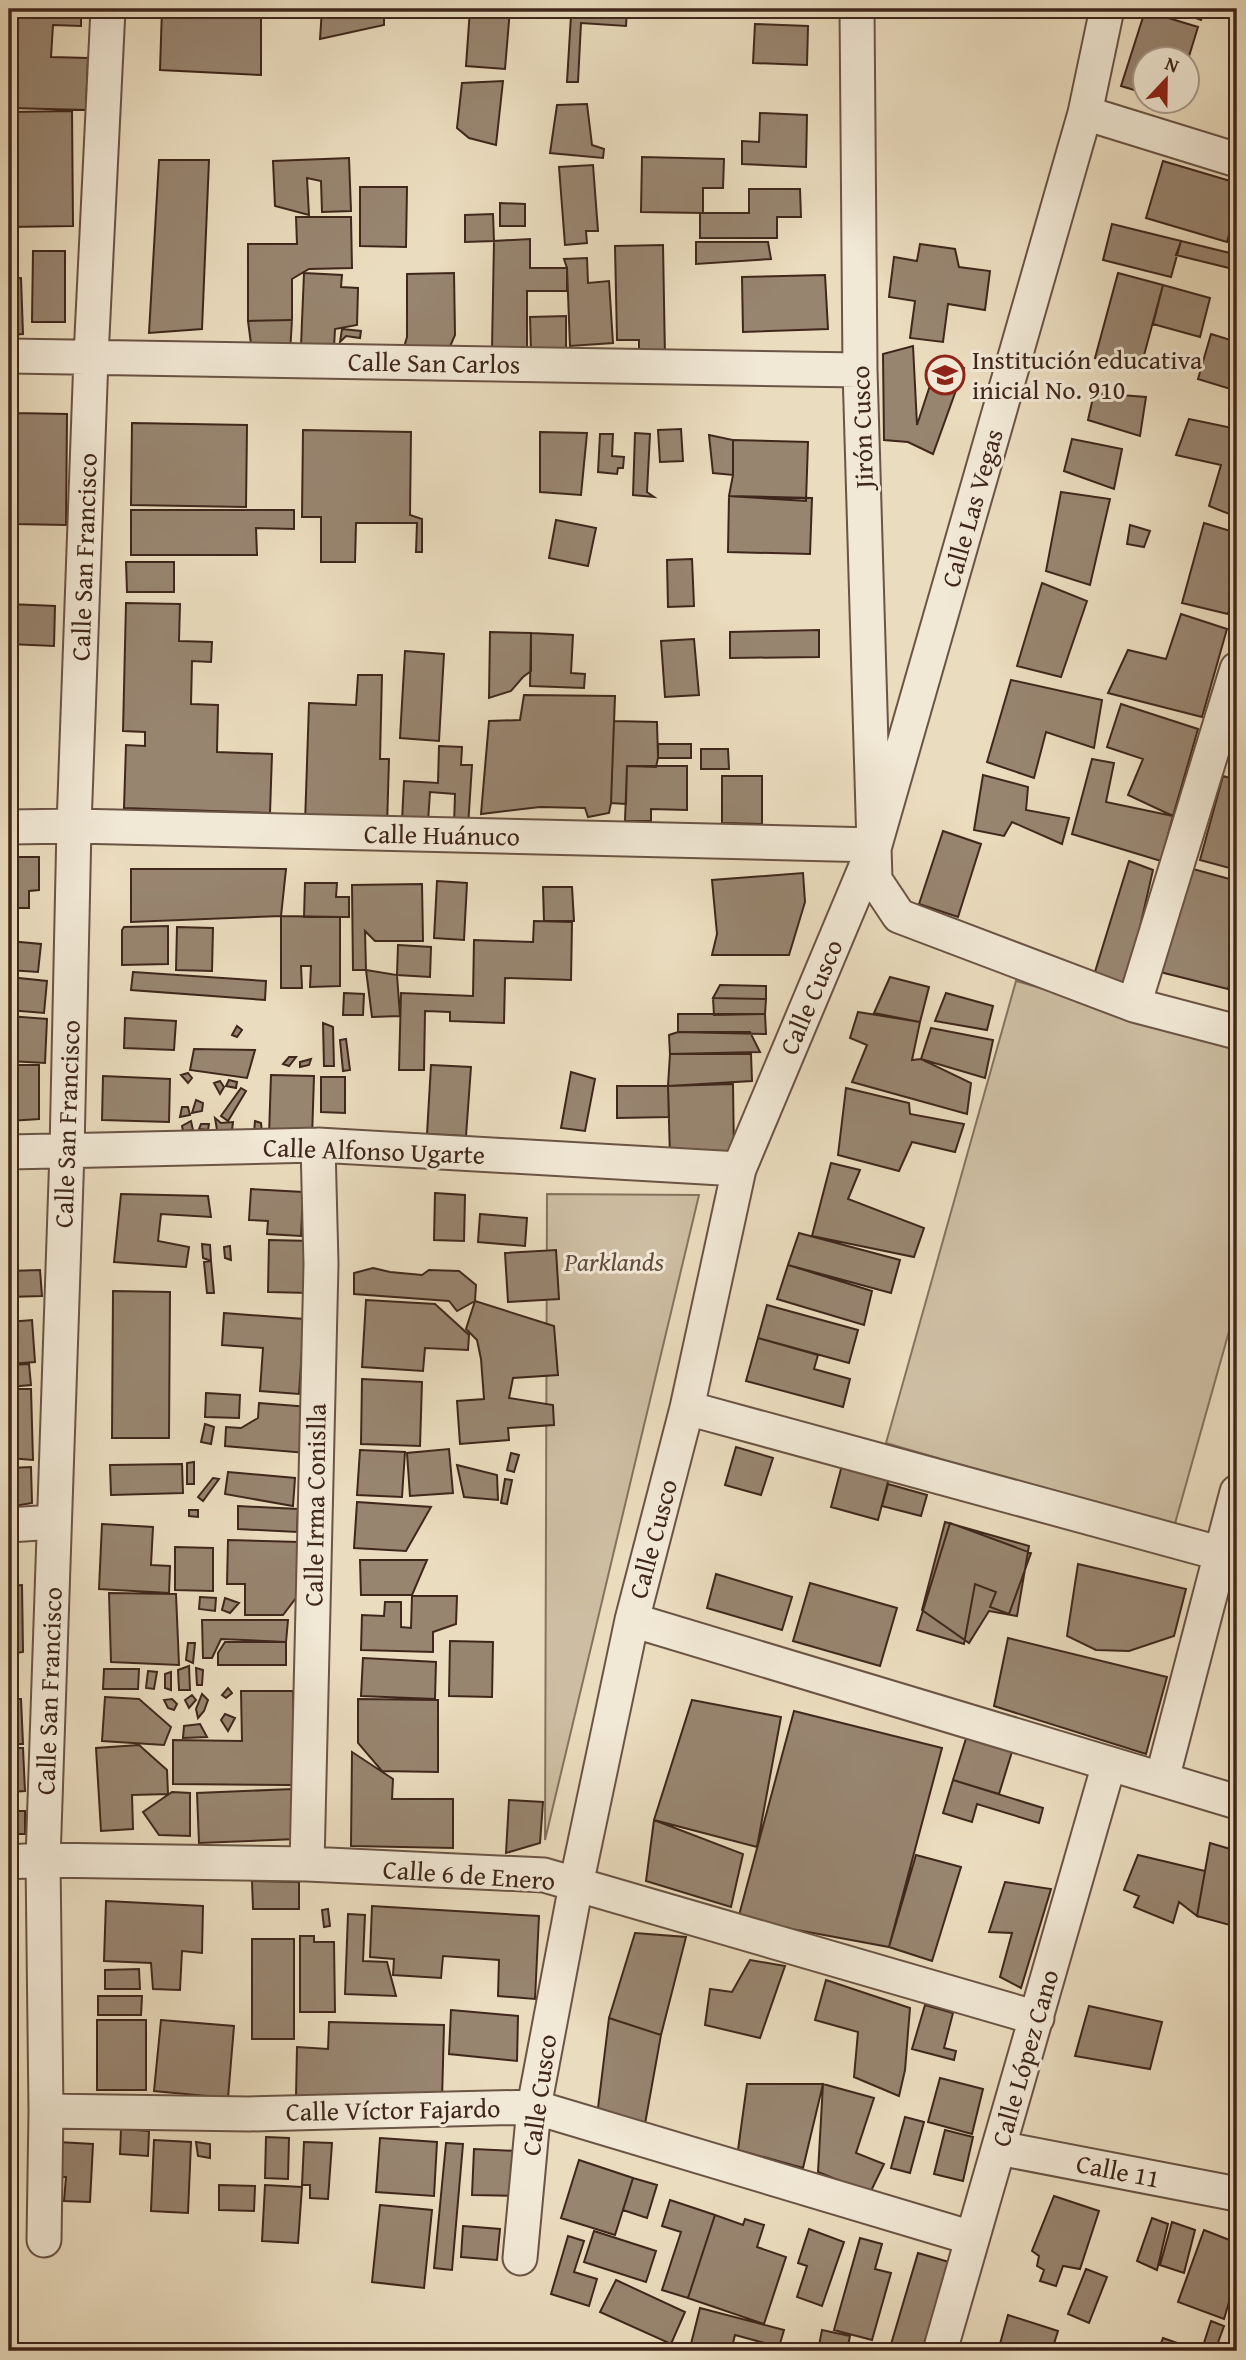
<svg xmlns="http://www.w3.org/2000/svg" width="1246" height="2360" viewBox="0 0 1246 2360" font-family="'Gentium Book Plus',serif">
  <rect width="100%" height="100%" fill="#eadcbe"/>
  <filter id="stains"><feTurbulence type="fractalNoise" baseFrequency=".00286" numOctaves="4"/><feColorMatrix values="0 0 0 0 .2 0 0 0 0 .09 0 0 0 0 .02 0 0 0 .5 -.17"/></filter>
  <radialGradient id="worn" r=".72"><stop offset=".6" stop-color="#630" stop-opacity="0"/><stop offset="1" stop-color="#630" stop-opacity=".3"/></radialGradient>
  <path fill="#cdbda2" stroke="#86725f" stroke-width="2" d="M1016 981 1237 1045V1303L1174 1527 886 1443Z
    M547 1194 699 1195 545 1840Z"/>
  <path fill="#988570" stroke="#40271c" stroke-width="2" d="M9 9H81V26L53 25 51 57 88 58 86 110 9 108Z
    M162 9H261V75L160 70Z
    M322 9H384V25L320 39Z
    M470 9H510L505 69 466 66Z
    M522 9H627L626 26 581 23 578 82H567L571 15 521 13Z
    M642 9H708V15L642 11Z
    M745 9H816V14L745 15Z
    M1186 9H1205L1201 20 1185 14Z
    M1145 11 1198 27 1186 66V60H1144V93L1121 86Z
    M755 24 808 26 807 65 753 63Z
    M503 81 496 145 469 138 457 128 462 83Z
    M587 104 592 145 604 149 603 158 550 153 557 105Z
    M72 111 73 226 9 227V112Z
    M760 113 807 115 806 167 742 164V141L759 142Z
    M642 157 724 159 723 188H703V213L641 212Z
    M349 158 351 211 322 212 321 181 307 178 309 215 275 206 273 161Z
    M159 160H209L202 329 149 333Z
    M1163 161 1237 183V207L1227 242 1146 218Z
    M593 165 598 231H586L587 243 565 245 559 167Z
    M360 187H407L406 247 360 246Z
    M749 189H800L801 217H777V238H700V213H749Z
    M500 203 525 204V226H500Z
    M493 214 494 241 465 242V215Z
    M296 217H351L352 268 309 269 292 279V320L248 321V244H297Z
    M1112 224 1181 241 1171 277 1103 260Z
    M530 239V268H567V291H527V349H492L494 241Z
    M1181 241 1234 254 1229 268 1176 255Z
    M696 242H768L771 259 696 264Z
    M920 244 955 249 959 267 990 271 985 310 948 304 943 342 910 338 915 301 889 297 894 257 917 261Z
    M663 245 665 358H639V340H617L615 246Z
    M33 251H65V322H32Z
    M1234 254 1237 255V270L1229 268Z
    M587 258 588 283 609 281 613 343 570 346 567 268 564 259Z
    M304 273 342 275 341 287 358 288 357 325 335 329 334 347 301 346Z
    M454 273 455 335 445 358 401 357 407 337V274Z
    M1118 273 1163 285 1140 370 1095 358Z
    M825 275 828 329 743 332 742 277Z
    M21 278 23 334 9 335V279Z
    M1163 285 1210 298 1200 337 1153 324Z
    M566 316V351H531L530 317Z
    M292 320 290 353 251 344 248 321Z
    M342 329 361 331 360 338 346 336 340 342Z
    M1211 334 1237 342V391L1198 379Z
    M913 346 917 425 939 358 964 368 933 454 908 442 884 440 883 354Z
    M1094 393 1146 397 1140 436 1088 420Z
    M9 413H15L12 506H9Z
    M15 413 67 414 66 525 13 524Z
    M1189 419 1237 429V517L1209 506 1221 465 1176 455Z
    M132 423 247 425 246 507 131 505Z
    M681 429 683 461 660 462 658 430Z
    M303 430 411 432 410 515 422 519V552H416L417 523H356L355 562H321V517H302Z
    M540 432 587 433 581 495 540 492Z
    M635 433 650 434 647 492 654 497 633 495Z
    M600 434H613L612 456 624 457 623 468H618L617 474 598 472Z
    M709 435 733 440V475L713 473Z
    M1072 439 1122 449 1114 489 1064 471Z
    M733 440 808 442 806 501 729 496 733 475Z
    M1061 492 1110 499 1090 585 1046 571Z
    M729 496 812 498 810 554 728 552Z
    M131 510H294V529L256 528 257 555H131Z
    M556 520 596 528 588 566 549 558Z
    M1204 523 1237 533V583L1228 614 1182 603Z
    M1130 525 1150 531 1144 547 1127 544Z
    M692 559 694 606 668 607 667 560Z
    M126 562H174V592H127Z
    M1042 583 1087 601 1061 677 1017 666Z
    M126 603 180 604 179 641 212 642 211 662 192 661 191 704 218 705 217 752 272 754 270 813 124 808 126 745 145 746V732L123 731Z
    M9 604 55 606 54 646 9 644V670Z
    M1181 614 1227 629 1202 717 1108 693 1128 650 1166 659Z
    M819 630V657L730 658V632Z
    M490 632 531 633V671L523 677 511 691 489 698Z
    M531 633 573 635 571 673 585 674 584 688 530 686Z
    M694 639 699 695 665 697 661 641Z
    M405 651 444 654 439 741 400 738Z
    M358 675H382L380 759H389L387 827 305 824 309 703 356 705Z
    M1011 680 1102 700 1094 748 1046 732 1034 778 987 762Z
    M524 695 615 696 611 803 609 813 588 817 585 808 540 807 481 814 489 721 520 720Z
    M1121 704 1198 729 1173 816 1128 795 1143 759 1107 747Z
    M1237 716V753L1227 750Z
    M614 721 657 722 658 758 656 767 627 766 626 804 611 803Z
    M658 744H691V758H658Z
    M439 746 462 747 461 765H472L468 827 454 826 455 794 430 792 428 822 402 821 404 781 438 783Z
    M701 749H728L729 769H701Z
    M1092 759 1114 763 1106 802 1173 816 1161 861 1072 834Z
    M627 766H687V810L651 809V821H625Z
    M983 775 1028 787 1026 810 1069 818 1062 844 1012 822 1004 836 974 830Z
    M722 776H762V824L722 823Z
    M1223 776 1237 780V870L1200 860Z
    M943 831 981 844 958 917 919 904Z
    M9 857H39V890L29 891V908H9Z
    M1129 861 1153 870 1127 984 1094 975Z
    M131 869H286L281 916 131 922Z
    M1193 869 1237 881V959L1228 989 1160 972Z
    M803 873 805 902 789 955H712L717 934 712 880Z
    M437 881 467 883 464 940 434 938Z
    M305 883H337L336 897H349V917H304Z
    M422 884 423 941H375L365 931 366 970H353L352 885Z
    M543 887H572L574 921H544Z
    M281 916 340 917V986L310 987 311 966H301L302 988H281Z
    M534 921 572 922 571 980 505 978 504 1023 450 1021V1012L425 1011 424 1070H399L401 993 473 996 474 940 533 942Z
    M168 926V964L122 965V930L124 927Z
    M177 927 213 928 212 971 176 970Z
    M9 941 41 944 38 972 9 970Z
    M398 945 431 947 430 977 397 975Z
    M366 970 397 975 400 1016 372 1017Z
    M133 972 266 981 265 1000 131 990Z
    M9 977 47 981 44 1013 9 1010Z
    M890 977 929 987 920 1022 874 1013Z
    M720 985 766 986V999L713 998Z
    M344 993 364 994 363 1015H343Z
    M946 993 993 1006 987 1030 935 1021Z
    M713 998 766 999 765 1014 714 1015Z
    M858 1012 920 1022 912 1060 921 1059 971 1083 967 1114 852 1082 867 1045 850 1038Z
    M678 1014H765L766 1034 678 1032Z
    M9 1016 47 1019 45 1063 9 1061Z
    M125 1018 176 1021 174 1050 124 1048Z
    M323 1023 333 1027 334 1066H324Z
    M237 1026 242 1030 237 1037 232 1035Z
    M931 1028 993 1040 985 1078 921 1059Z
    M678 1032H750L760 1052 670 1054 669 1035Z
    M346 1039 350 1070 343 1071 340 1040Z
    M194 1049 255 1050 247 1078 190 1070Z
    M670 1054H751L752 1081 668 1086Z
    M289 1057H296L289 1066 283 1064Z
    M311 1059 309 1065 300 1067V1062Z
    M9 1065H39V1119L9 1121Z
    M431 1065 471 1067 466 1136 427 1134Z
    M571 1072 595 1079 585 1131 561 1128Z
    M188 1073 192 1078 188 1083 181 1075Z
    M271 1075 314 1076 312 1138 269 1136Z
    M103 1076 170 1079 169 1122 102 1120Z
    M321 1077H345V1113L321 1112Z
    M229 1080 237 1082 236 1088 226 1086Z
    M220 1081 224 1087 220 1094 214 1083Z
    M733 1084 734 1156 670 1157 668 1086Z
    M617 1086H668L669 1117 617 1118Z
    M241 1088 246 1091 228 1121 221 1116Z
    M846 1088 909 1103 910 1114 964 1124 955 1152 912 1142 899 1171 838 1155Z
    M196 1100 203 1103 202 1111 192 1113Z
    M182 1107H188L190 1115 180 1117Z
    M215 1118 221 1123 233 1122 232 1130H217Z
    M191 1121 193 1130 183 1131 182 1126Z
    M255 1121 261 1123 262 1133 254 1132Z
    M201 1124H209L208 1130 199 1129Z
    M831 1163 860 1170 848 1199 924 1228 914 1257 812 1236Z
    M251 1189 303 1192 301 1236 267 1234 268 1221 249 1220Z
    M435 1193 465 1195 464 1241 434 1240Z
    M121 1194 208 1196 211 1217 161 1214 158 1241 189 1247 186 1267 114 1262Z
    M480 1214 527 1218 525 1246 478 1242Z
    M799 1233 900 1260 891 1293 788 1265Z
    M269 1240 311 1241 310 1293 268 1292Z
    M202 1244 210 1245 211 1261 203 1258Z
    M230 1246 231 1260 225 1258 224 1247Z
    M556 1250 559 1299 508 1302 505 1253Z
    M211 1261 214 1293H207L204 1262Z
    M788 1265 872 1291 864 1325 777 1299Z
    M373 1268 390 1272 422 1275 429 1270 459 1271 476 1285 475 1301 457 1311 449 1301 354 1294V1273Z
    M40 1270 42 1296 9 1297V1271Z
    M113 1291 170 1292 169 1438H112Z
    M366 1300 435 1304 469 1335 468 1350 425 1348 423 1371 362 1367Z
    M475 1301 554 1326 558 1375 513 1378 509 1398 553 1405 554 1425 508 1428 509 1440 460 1444 457 1401 484 1399 481 1359 477 1340 466 1329Z
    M767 1305 858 1330 849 1363 758 1338Z
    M224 1313 304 1319 299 1394 260 1391 263 1348 222 1345Z
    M32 1320 35 1362 9 1364V1322Z
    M758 1338 818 1355 814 1369 850 1379 843 1407 746 1381Z
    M29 1364 31 1385 9 1387V1365Z
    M362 1379 422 1382 420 1446 361 1444Z
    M9 1389H31L33 1460 9 1458Z
    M206 1393 240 1395 239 1418 205 1417Z
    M259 1403 309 1407 306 1453 225 1446 226 1427 241 1428 258 1418Z
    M205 1424 214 1427 211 1444 201 1442Z
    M736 1447 773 1458 761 1495 725 1485Z
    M449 1449 453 1493 410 1496 407 1453Z
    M360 1450 405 1452 402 1497 357 1495Z
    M511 1453 519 1455 514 1472 507 1470Z
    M194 1462V1484H187V1463Z
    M182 1464 183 1493 111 1495 110 1465Z
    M457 1465 497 1475 498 1500 464 1497Z
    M842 1465 889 1478 878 1520 831 1507Z
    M31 1467 32 1503 9 1507V1468Z
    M228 1472 295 1478 293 1506 225 1494Z
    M213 1478 219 1479 203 1501 198 1497Z
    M505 1479 512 1480 507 1504 501 1503Z
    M888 1484 927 1495 921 1516 882 1506Z
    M357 1502 431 1507 406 1551 354 1548Z
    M238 1506 298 1509 297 1532 238 1529Z
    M189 1510H198V1517L189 1516Z
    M945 1522 1029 1546 1017 1616 989 1611 969 1643 922 1610Z
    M950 1523 1031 1553 1009 1614 990 1607 996 1592 975 1584 964 1644 917 1630Z
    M102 1524 153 1527 151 1565 170 1566 169 1593 99 1589Z
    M228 1540 299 1542V1594L283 1615H245V1584H227Z
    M175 1547 213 1548V1591L175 1590Z
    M360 1560H427L412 1595H361Z
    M1078 1564 1186 1589 1174 1636 1129 1651 1096 1650 1067 1636Z
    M716 1574 792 1597 782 1630 707 1608Z
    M810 1583 897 1608 880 1666 793 1641Z
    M22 1585 23 1652 9 1654V1586Z
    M109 1593 176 1594 179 1665 111 1662Z
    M412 1596H457L456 1624 433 1632V1652L361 1650 362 1615 384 1616 385 1602H401V1627L411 1628Z
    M200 1597 216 1598 215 1611 199 1609Z
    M225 1598 239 1603 230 1613 222 1610Z
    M202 1620H288L286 1642 221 1639 212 1658H203Z
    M1008 1638 1167 1677 1146 1754 994 1706Z
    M450 1641 493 1642 492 1697 449 1696Z
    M225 1642H286V1665H218V1653Z
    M188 1643H195L193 1663 186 1660Z
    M363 1658 436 1662 435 1699 361 1696Z
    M9 1662H13V1686H9Z
    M189 1666 190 1690H179L178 1670Z
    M196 1668 203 1670 202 1685H197Z
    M104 1669H139L138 1689H103Z
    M148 1671 157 1672 154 1689 146 1688Z
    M171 1672V1690L165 1688V1674Z
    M228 1688 232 1693 226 1698 222 1695Z
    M241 1691H293V1785L173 1784V1740L242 1741Z
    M202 1694 208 1700 204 1711 198 1718 196 1709Z
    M192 1695 196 1700 189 1708 185 1700Z
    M105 1697 139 1699 171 1727 164 1745 102 1741Z
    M9 1699H21L23 1744H9Z
    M172 1699 177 1704 174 1710 168 1708 164 1700Z
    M358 1699 438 1700V1772L382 1771 358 1743Z
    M692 1700 781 1717 757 1847 654 1820Z
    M794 1711 942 1748 889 1947 738 1919Z
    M225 1714 235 1718 228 1731 221 1720Z
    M200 1724 207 1737 183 1738 184 1726Z
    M969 1729 1015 1742 999 1794 953 1780Z
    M139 1745 167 1770 168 1794 132 1795 133 1829 101 1831 96 1748Z
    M9 1748H23L25 1791 9 1792Z
    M352 1752 393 1779 392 1799H453V1848L351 1846Z
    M953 1780 1043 1808 1039 1823 977 1804 972 1822 943 1813Z
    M293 1789 296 1839 199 1843 197 1793Z
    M172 1792 190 1793V1836L159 1835 143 1812Z
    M509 1800 543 1802 540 1843 506 1853Z
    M9 1811H25V1834H9Z
    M654 1820 743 1854 731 1907 646 1881Z
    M1210 1843 1237 1851V1927L1197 1916Z
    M916 1855 961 1867 932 1961 889 1947Z
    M1138 1855 1205 1871 1197 1916 1179 1902 1173 1923 1134 1907 1139 1896 1124 1890Z
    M252 1881 299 1882V1909H253Z
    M1005 1882 1051 1889 1021 1988 1000 1977 1012 1933 989 1932Z
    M106 1901 203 1906 202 1953 182 1951 180 1990 153 1989 151 1963 104 1961Z
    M372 1906 539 1916 535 1999 498 1996 499 1960 443 1956 441 1978 393 1975 394 1959 370 1957Z
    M328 1909 330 1926 324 1927 322 1910Z
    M348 1914 365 1915 363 1961 387 1962 396 1996 345 1994Z
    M635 1933 686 1937 661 2035 609 2018Z
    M300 1936H314V1942H334L335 2012H300Z
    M252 1939H294V2039H252Z
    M750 1960 785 1966 760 2038 705 2025 710 1989 732 1992Z
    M9 1967H18L16 2006H9Z
    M139 1969 140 1989H105V1970Z
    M826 1980 910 2008 905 2070 899 2096 854 2077 858 2032 815 2020Z
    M98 1996H142L141 2015H98Z
    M925 2005 953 2013 944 2048 956 2051 954 2060 912 2049Z
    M9 2006H16L15 2036 9 2035Z
    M1089 2006 1162 2022 1150 2069 1075 2056Z
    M451 2010 518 2016 517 2061 449 2054Z
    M609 2018 661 2035 645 2124 598 2108Z
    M97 2020H146V2090H97Z
    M161 2020 234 2026 228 2098 154 2091Z
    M329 2022 444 2025 442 2100 296 2097 297 2047 328 2049Z
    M940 2078 983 2089 972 2134 928 2122Z
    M747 2084H823L803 2168 738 2150Z
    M823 2084 874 2098 856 2153 884 2164 870 2193 818 2172Z
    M905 2117 924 2122 910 2173 891 2168Z
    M121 2129 149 2131 148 2156 120 2154Z
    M945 2130 973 2137 963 2181 934 2174Z
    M266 2137 289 2138 288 2179 265 2178Z
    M380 2138 437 2142 434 2196 376 2192Z
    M154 2140 191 2142 188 2213 151 2211Z
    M58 2142 93 2144 90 2202 64 2201 66 2177H56Z
    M196 2142 210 2144V2158L198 2156Z
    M304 2142 332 2143 328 2199 310 2198V2185H302Z
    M446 2143 463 2144 452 2270 434 2268Z
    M474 2149 518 2151 517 2196 472 2195Z
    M579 2160 633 2178 615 2235 561 2218Z
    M633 2178 657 2185 647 2218 623 2210Z
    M219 2185 255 2186 254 2211 219 2210Z
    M265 2185 302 2187 298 2243 262 2241Z
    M1054 2196 1099 2211 1080 2269 1063 2266 1056 2286 1040 2281 1044 2270 1037 2266 1039 2256 1032 2251Z
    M670 2200 715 2215 688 2298 662 2290 681 2232 662 2226Z
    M380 2205 432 2210 424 2288 372 2282Z
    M715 2215 743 2225 745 2219 764 2225 757 2247 786 2257 764 2324 688 2298Z
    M1152 2218 1168 2224 1157 2270 1137 2261Z
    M1172 2222 1195 2230 1184 2273 1160 2265Z
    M463 2226 500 2229 497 2260 461 2257Z
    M809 2229 844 2242 822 2306 797 2297 807 2266 798 2263Z
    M1204 2230 1237 2243V2275L1224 2319 1178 2302Z
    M594 2231 656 2251 646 2282 584 2262Z
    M568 2236 584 2241 574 2272 597 2279 589 2306 551 2294Z
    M860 2238 882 2244 875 2269 891 2273 872 2340 834 2330Z
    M918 2253 949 2262 923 2351H889Z
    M1086 2269 1107 2277 1089 2323 1068 2314Z
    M616 2280 685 2312 671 2344 600 2312Z
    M700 2308 784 2330 779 2347 735 2335 731 2351H721L691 2344Z
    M1008 2315 1058 2331 1052 2350 1056 2351H1041L1030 2348 1029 2351H998Z
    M1211 2321 1224 2326 1216 2348 1204 2343Z
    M822 2330 850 2336 847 2351H818Z
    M1163 2338 1177 2343 1175 2351H1158Z"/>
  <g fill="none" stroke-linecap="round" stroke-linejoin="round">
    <defs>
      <path id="street" d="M857 9 860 370 875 880 899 916 1134 1005 1237 1032
        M1085 113 1237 160
        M9 356 860 370
        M9 827 74 826 875 845
        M1134 1005 1237 669
        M9 1152 318 1145 739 1169
        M687 1408 1237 1558
        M9 1525 54 1522
        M632 1620 1237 1802
        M1162 1779 1237 1492
        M9 1862 43 1860 307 1864 544 1875 1037 2018
        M307 1864 321 1264 318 1145
        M46 2111 249 2114 534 2107 972 2238
        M999 2148 1237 2194
        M44 2240 46 2111 43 1860 67 1151 74 826 91 357 108 9
        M520 2258 534 2107 576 1885 632 1620 687 1408 739 1169 875 845 1085 113 1107 9
        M940 2351 1109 1764"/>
    </defs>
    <use href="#street" stroke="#6a5444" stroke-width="37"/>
    <use href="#street" stroke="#f1e8d5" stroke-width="33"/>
  </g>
  <defs>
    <symbol id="school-ring" viewBox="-11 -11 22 22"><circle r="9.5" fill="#f1e8d5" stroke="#8f2418" stroke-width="1.5"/><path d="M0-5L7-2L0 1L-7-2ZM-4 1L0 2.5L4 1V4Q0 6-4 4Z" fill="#8f2418"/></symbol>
  </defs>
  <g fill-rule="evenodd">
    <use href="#school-ring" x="923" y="353" width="44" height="44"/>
  </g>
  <g text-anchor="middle" stroke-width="6" stroke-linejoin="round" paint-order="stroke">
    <g font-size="26" fill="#40271c" stroke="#f1e8d5" text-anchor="start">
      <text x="972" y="369">Institución educativa<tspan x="972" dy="30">inicial No. 910</tspan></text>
    </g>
    <g font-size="26" fill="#40271c" stroke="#f1e8d5">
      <text transform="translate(434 363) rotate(1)" y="9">Calle San Carlos</text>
      <text transform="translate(862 427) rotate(-92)" y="9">Jirón Cusco</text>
      <text transform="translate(972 508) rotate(-74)" y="9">Calle Las Vegas</text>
      <text transform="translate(84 557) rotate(-88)" y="9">Calle San Francisco</text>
      <text transform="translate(442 835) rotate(1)" y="9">Calle Huánuco</text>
      <text transform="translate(811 997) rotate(-67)" y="9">Calle Cusco</text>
      <text transform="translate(67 1124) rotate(-88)" y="9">Calle San Francisco</text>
      <text transform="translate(374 1151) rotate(2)" y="9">Calle Alfonso Ugarte</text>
      <text transform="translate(315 1505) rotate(-89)" y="9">Calle Irma Conislla</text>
      <text transform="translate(653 1539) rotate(-75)" y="9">Calle Cusco</text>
      <text transform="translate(49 1691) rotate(-88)" y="9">Calle San Francisco</text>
      <text transform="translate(469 1875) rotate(4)" y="9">Calle 6 de Enero</text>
      <text transform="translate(1025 2058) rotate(-74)" y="9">Calle López Cano</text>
      <text transform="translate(539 2095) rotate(-82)" y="9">Calle Cusco</text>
      <text transform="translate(393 2110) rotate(-1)" y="9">Calle Víctor Fajardo</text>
      <text transform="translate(1118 2171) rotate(11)" y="9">Calle 11</text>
    </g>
    <g font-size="26" font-style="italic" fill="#634c3e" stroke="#f1e8d5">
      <text x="614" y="1271">Parklands</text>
    </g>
  </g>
  <rect width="1246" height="2360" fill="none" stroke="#eadcbe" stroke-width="35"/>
  <rect x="10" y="10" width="1225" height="2339" fill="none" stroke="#40271c" stroke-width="3.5"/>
  <rect x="18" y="18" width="1211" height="2325" fill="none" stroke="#40271c" stroke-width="2"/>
  <g transform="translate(1166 80) rotate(22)"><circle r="33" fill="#f1e8d5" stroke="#aa9b8b" stroke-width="2"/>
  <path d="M0-5L12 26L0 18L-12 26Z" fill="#8f2418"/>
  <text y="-10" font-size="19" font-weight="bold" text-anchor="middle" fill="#40271c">N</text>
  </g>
  <rect width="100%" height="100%" filter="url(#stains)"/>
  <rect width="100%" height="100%" fill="url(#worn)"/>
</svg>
